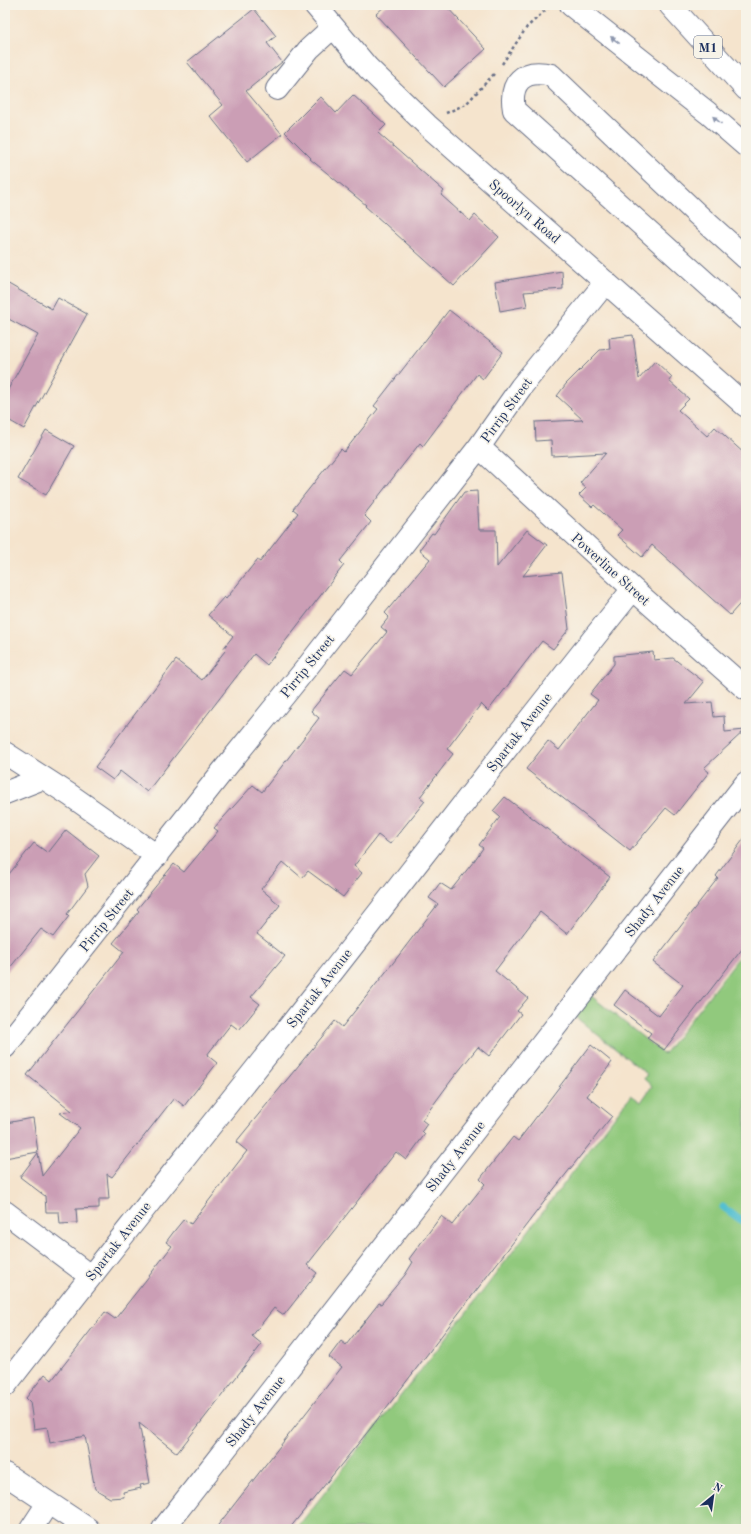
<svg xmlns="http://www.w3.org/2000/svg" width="751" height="1534" viewBox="0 0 751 1534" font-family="'Old Standard TT',serif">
  <rect width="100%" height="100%" fill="#f7f3e8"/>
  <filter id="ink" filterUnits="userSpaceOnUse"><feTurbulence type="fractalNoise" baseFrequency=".025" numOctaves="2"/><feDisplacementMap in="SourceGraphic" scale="8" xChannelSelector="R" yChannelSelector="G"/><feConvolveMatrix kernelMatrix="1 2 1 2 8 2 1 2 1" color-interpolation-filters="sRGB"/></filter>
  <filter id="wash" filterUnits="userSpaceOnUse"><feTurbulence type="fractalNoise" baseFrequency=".012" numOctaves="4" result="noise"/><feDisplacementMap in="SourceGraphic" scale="16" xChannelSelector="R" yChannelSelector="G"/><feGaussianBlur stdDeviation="0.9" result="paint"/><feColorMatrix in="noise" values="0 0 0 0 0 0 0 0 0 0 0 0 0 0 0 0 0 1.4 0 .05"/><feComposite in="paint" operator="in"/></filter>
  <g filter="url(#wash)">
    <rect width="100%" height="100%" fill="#f5e4cd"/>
    <path fill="#91c97d" stroke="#567c6e" d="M746 948V1529H296L483 1291 631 1095 641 1102 652 1086 644 1079 647 1074 569 1012 585 991 664 1054Z"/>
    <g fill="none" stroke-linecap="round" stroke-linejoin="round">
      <path stroke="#55c0d1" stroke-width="7" d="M723 1207 746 1224"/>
    </g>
    <g id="blocks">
      <path fill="#cb9eb5" d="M386 5H445L486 49 444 87 376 14Z
        M254 9 276 36 267 43 282 62 246 91 282 134 247 162 210 116 223 105 187 62Z
        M353 95 386 125 378 133 444 191 441 195 470 221 475 215 499 237 454 286 365 206 366 205 310 159 311 158 285 132 318 99 321 97 336 113Z
        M562 271 563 289 524 292 527 306 500 311 495 282Z
        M5 282 52 309 58 298 87 314 24 429 5 418V395L38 335 5 317Z
        M449 310 503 352 483 379 477 374 423 446 420 443 364 515 371 522 340 561 344 565 267 665 254 654 147 792 120 771 113 780 95 767 113 743 176 660 202 680 225 651 223 649 233 636 208 615 224 597 226 599 257 560 260 562 298 513 293 509 341 449 344 452 378 409 374 406Z
        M633 335 639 379 655 361 672 377 669 381 689 399 678 410 707 436 715 427 746 455V597L730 615 652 545 642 557 617 535 622 530 594 505 592 507 579 495 586 488 580 483 606 453 552 456 551 440 536 441 535 422 583 420 557 396 566 384 600 350 610 349 609 338Z
        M46 430 74 446 46 495 18 479Z
        M477 491 479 530H496L497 567 527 530 547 545 523 576 562 572 569 629 553 649 542 641 488 711 481 704 447 749 453 754 420 797 425 801 390 844 378 835 354 866 362 873 343 897 308 871 302 878 283 862 261 889 280 905 257 934 285 956 251 997 260 1004 239 1030 231 1024 207 1055 217 1063 184 1106 174 1098 112 1177 107 1174 109 1199H99V1208L76 1209 77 1223 60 1224 59 1212H46L45 1196 20 1177 38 1153 42 1176 80 1128 60 1113 72 1111 27 1075 124 952 113 943 139 911 137 909 174 864 184 872 218 831 214 828 253 785 262 792 319 718 311 711 345 669 352 674 387 632 381 627 389 617 385 613 430 559 419 550 432 533 434 534 464 492Z
        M653 652 654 660 673 658 704 682 686 704 712 702 714 717 724 716 725 732 745 730 704 768 709 772 675 815 666 808 630 851 526 769 548 741 559 750 598 700 590 694 614 664V656Z
        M505 797 610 877 567 934 540 912 536 917 495 971 528 998 517 1011 521 1014 489 1056 478 1047 453 1078 422 1120 427 1124 422 1131 425 1134 406 1160 396 1152 307 1265 317 1273 284 1315 274 1308 252 1336 262 1344 177 1453 139 1423 150 1483 140 1485 141 1488 123 1492 124 1497 110 1498 95 1489 85 1436 50 1443 47 1427 34 1429 30 1402 26 1398 45 1374 52 1380 105 1312 115 1319 146 1280 172 1246 166 1242 175 1230 184 1219 191 1224 247 1151 236 1142 335 1021 342 1027 393 963 438 904 429 898 440 883 451 890 474 861 483 848 479 845 500 817 493 811Z
        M66 830 99 856 85 874 88 886 67 914 69 916 53 937 41 929 5 974V879L34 843 48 853Z
        M746 836V944L664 1050 647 1038 651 1033 614 1005 625 990 659 1016 683 985 653 962 718 878 716 876Z
        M591 1045 612 1062 587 1096 612 1116 547 1198 370 1429 289 1529H215L342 1367 329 1357 341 1341 346 1345 379 1303 381 1304 405 1275 413 1262 409 1259 441 1216 452 1225 485 1184 480 1179 513 1137 518 1141Z
        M33 1118 38 1152 5 1158V1138L8 1137 6 1123Z"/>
    </g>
  </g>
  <g filter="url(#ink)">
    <use href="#blocks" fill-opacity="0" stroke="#676e85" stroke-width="1"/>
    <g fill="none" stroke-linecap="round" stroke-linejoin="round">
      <defs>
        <path id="minor" d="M315 5 368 68 427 125 746 406
          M277 89 309 49 332 28
          M746 258 697 214 551 75C523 68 509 83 514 110L746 319
          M479 447 633 589 746 689
          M5 753 70 795 157 856
          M5 793 43 778
          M5 1047 222 772 308 666 479 447 521 387 606 282
          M5 1212 90 1276
          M5 1386C107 1254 212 1125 315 994 421 859 525 723 633 589
          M5 1474 88 1529
          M31 1529 48 1503
          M163 1529 746 783"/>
        <path id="highway" d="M571 5 708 113 746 146
          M670 5 746 89"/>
      </defs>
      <use href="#minor" stroke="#676e85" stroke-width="24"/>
      <use href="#highway" stroke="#676e85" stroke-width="24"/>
      <path stroke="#676e85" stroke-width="2.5" stroke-dasharray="3 3" stroke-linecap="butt" d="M502 64 527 27 548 8
        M446 113 466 104 494 74"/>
      <use href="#minor" stroke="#fff" stroke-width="22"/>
      <use href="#highway" stroke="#fff" stroke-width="22"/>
    </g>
    <defs><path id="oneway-solid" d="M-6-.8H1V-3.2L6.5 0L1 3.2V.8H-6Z"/></defs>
    <g fill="#8d97ae">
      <use href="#oneway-solid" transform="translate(615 40) rotate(-142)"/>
      <use href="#oneway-solid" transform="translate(717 120) rotate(-139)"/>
    </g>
  </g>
  <g text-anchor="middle" stroke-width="3" stroke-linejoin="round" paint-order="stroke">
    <rect fill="#f7f3e8" stroke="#5d6a87" stroke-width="1" x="694" y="36" width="28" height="22" rx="3"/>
    <g font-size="13" font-weight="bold" fill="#1b2f5e">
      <text x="708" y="52">M1</text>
    </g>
    <g font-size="14" fill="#1b2f5e" stroke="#f7f3e8">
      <text transform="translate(525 211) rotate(41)" y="5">Spoorlyn Road</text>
      <text transform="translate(506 410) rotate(-54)" y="5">Pirrip Street</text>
      <text transform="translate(611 569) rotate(42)" y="5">Powerline Street</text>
      <text transform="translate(307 666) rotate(-51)" y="5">Pirrip Street</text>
      <text transform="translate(519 732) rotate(-52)" y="5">Spartak Avenue</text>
      <text transform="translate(654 901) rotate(-52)" y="5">Shady Avenue</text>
      <text transform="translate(106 920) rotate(-51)" y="5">Pirrip Street</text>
      <text transform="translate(319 988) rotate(-52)" y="5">Spartak Avenue</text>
      <text transform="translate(455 1156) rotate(-52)" y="5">Shady Avenue</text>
      <text transform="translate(118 1241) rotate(-52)" y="5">Spartak Avenue</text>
      <text transform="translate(255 1411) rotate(-52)" y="5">Shady Avenue</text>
    </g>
  </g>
  <rect width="751" height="1534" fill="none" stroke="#f7f3e8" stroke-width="20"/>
  <g transform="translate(713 1496) rotate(29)" stroke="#f7f3e8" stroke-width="3" paint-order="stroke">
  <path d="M0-3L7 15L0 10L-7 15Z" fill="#1b2f5e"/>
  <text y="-6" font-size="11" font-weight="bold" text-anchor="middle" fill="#1b2f5e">N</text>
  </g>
</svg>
